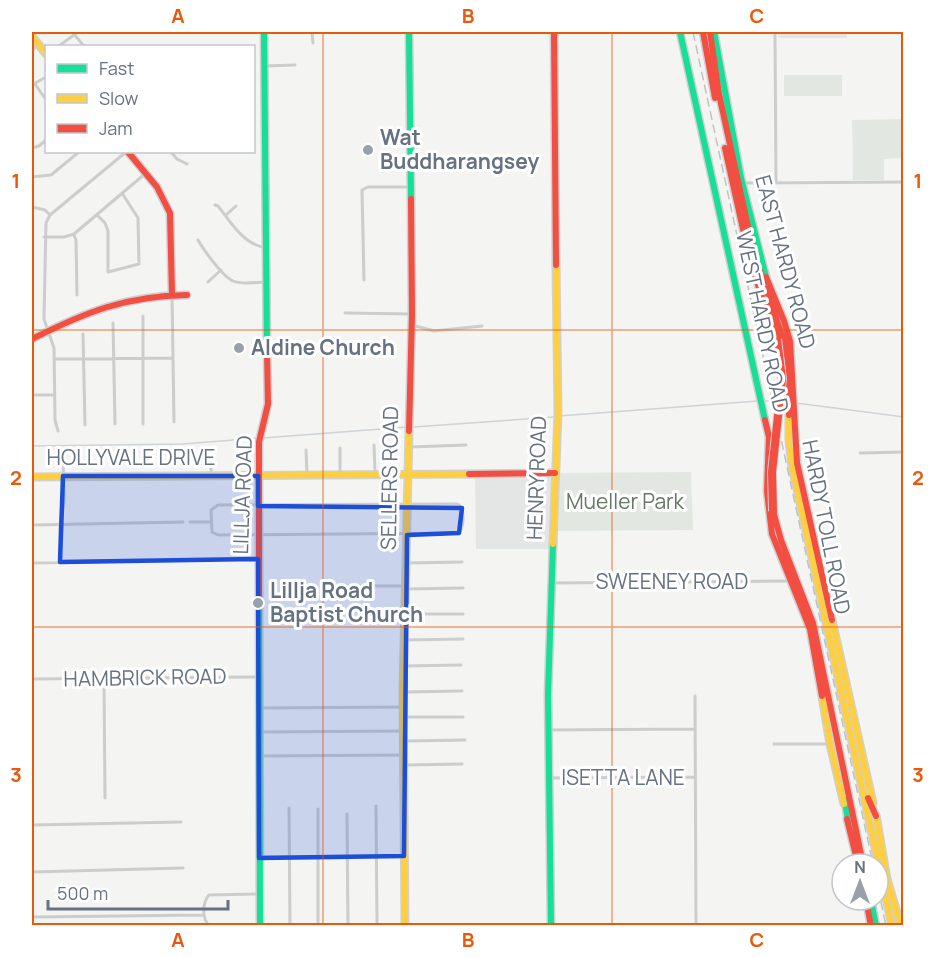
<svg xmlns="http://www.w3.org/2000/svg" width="935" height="957" viewBox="0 0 935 957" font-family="Manrope,sans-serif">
  <rect width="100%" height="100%" fill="#f4f4f2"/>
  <path fill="#e4e6e5" d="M777 32H847V38H779Z
    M475 477H552L549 549H476Z"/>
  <path fill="#e3e7e1" d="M784 75H842V96H784Z
    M903 119V158L884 159V180H853L852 120Z
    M691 472 693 530 558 531 559 473Z"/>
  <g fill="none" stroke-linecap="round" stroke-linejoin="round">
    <path stroke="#ced3d7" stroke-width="1.5" d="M763 401H776
      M796 403 904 417
      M559 416 758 401
      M413 427 555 417
      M263 438 408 427
      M32 446 183 444 258 438"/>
    <defs>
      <path id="fast" d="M264 32 267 351
        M409 32 411 199
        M680 32 765 420
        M714 32 741 178 766 277
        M259 604 260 926
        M845 800 848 822
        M871 900 876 926
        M551 926 548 694 553 544"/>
      <path id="slow" d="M32 36 46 54
        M789 415V441L792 466 892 926
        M32 477 469 474
        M553 544 558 413 556 265
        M832 620 873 803
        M822 696 830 744 844 804
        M876 815 887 879 901 926
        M405 926 403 692 409 431"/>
      <path id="jam" d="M554 32 556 265
        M703 32 715 98
        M710 32 719 94 754 254 785 344 789 370V415
        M725 148 751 265 777 339
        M128 152 157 187 170 213 172 294
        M766 277 784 321 790 341 797 463 832 620
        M32 339C86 312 125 296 187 295
        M765 420 769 437 767 491 772 534 810 629 822 696
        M409 431 412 314 411 199
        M469 474 555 473
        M773 511 781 540 813 623 863 864
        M259 604V442L268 404 267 351
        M868 798 876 816
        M847 819 858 864
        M866 900 871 926"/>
    </defs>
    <use href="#fast" stroke="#d0d0d0" stroke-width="9"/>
    <use href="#slow" stroke="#d0d0d0" stroke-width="9"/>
    <use href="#jam" stroke="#d0d0d0" stroke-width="9"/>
    <path stroke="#cccdcd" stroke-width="3" d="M72 32 84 46
      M312 32 313 43
      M775 32 776 183
      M59 46 78 32
      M32 51 38 44
      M265 66 295 65
      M35 84 46 100
      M32 85 46 77
      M32 148 39 146 46 140
      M171 152 177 159 187 164
      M32 177 51 175 79 152
      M744 183 904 182
      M215 205 218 206C230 221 245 247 266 247
      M32 207 45 210 50 215
      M97 215 105 223 108 231V272L139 264 138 218 122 193
      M226 215 236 206
      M74 235 76 240 77 295
      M44 237H64L74 234 146 173
      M198 240C203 249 223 277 233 281 242 285 257 282 267 282
      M364 280 362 190 368 187H411
      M208 282 221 270
      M172 295 174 422
      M345 313 412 314
      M143 316V424
      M113 323 115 424
      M412 325 434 331 482 326
      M83 334 85 425
      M54 359 173 358
      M32 395H54
      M58 431 55 420 54 348 44 319 46 223 50 215 126 152
      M374 445 375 473
      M410 447 466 445
      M340 448V474
      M306 450 307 474
      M860 453 904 452
      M211 475V465
      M456 504 459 505C465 512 464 526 459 533L218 535 212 532 211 510 218 505Z
      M190 522H210
      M32 525 183 522
      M60 562V524L64 502 63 453
      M32 563 258 559
      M406 563 462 562
      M553 583 791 581
      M336 586H406
      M406 589 463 588
      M405 614H463
      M405 640 463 639
      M404 666 461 665
      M32 679 258 677
      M104 679 105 798
      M403 692 462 691
      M695 696 696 926
      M260 708 403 707
      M403 717H463
      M548 730 695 729
      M260 732 403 731
      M404 741 465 740
      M774 744H829
      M260 756 403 755
      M404 765 462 764
      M550 778 695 777
      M376 806 377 926
      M289 808 290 926
      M318 809V926
      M347 814 348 926
      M32 825 181 822
      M261 857 404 856
      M32 872 183 868
      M32 917 204 915
      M209 926C202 918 202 903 209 895L260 894"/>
    <use href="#fast" stroke="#16e098" stroke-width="6"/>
    <use href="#slow" stroke="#ffcf43" stroke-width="6"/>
    <use href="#jam" stroke="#f24e42" stroke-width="6"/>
    <path stroke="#c1c2c3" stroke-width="1.5" stroke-dasharray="9 4.5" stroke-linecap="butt" d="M693 32 873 864
      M878 888 886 926"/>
    <defs>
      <path id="jam-bridge" d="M773 511 772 472 782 379 777 339"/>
    </defs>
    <use href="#jam-bridge" stroke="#d1d2d2" stroke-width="10" stroke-linecap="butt"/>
    <use href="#jam-bridge" stroke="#f24e42" stroke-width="8"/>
  </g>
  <path fill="#1d4ed8" fill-opacity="0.2" stroke="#1d4ed8" stroke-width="4.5" stroke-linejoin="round" d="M63 476H258V506L462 508 459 533 407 535 404 856 259 858 258 559 60 562Z"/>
  <path fill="none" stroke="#e8590c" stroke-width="1.5" stroke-opacity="0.55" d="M323 32V926M612 32V926M32 330H904M32 627H904"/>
  <g fill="#98a0a9" stroke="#fff" stroke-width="2">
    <circle cx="368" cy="150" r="6"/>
    <circle cx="239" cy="348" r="6"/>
    <circle cx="258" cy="603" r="6"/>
  </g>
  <g text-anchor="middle" stroke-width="6" stroke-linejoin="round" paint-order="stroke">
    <g font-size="21" font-weight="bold" fill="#667281" stroke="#fff" text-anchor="start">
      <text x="380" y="145">Wat<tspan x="380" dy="24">Buddharangsey</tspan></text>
      <text x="251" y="355">Aldine Church</text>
      <text x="270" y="598">Lillja Road<tspan x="270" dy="24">Baptist Church</tspan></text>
    </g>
    <g font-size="21" fill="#667281" stroke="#fff">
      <text transform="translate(785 262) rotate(75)" y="7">EAST HARDY ROAD</text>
      <text transform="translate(762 322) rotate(78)" y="7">WEST HARDY ROAD</text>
      <text x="131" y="465">HOLLYVALE DRIVE</text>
      <text transform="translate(390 478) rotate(-89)" y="7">SELLERS ROAD</text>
      <text transform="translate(537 478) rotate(-88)" y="7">HENRY ROAD</text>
      <text transform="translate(243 495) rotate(-88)" y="7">LILLJA ROAD</text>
      <text transform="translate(826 527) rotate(79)" y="7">HARDY TOLL ROAD</text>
      <text x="672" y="589">SWEENEY ROAD</text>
      <text transform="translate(145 678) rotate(-1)" y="7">HAMBRICK ROAD</text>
      <text x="623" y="785">ISETTA LANE</text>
    </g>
    <g font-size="21" fill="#667864" stroke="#fff">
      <text x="625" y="509">Mueller Park</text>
    </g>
  </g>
  <rect width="935" height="957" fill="none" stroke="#ffffff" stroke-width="66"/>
  <rect x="45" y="45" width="210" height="108" fill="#ffffff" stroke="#c2c7cd" stroke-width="1.5"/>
  <rect x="57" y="64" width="30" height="9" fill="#16e098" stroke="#c2c7cd" stroke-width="1.5"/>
  <text x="99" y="75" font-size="18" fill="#667281">Fast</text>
  <rect x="57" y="94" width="30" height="9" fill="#ffcf43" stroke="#c2c7cd" stroke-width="1.5"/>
  <text x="99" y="105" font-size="18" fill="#667281">Slow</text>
  <rect x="57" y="124" width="30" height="9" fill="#f24e42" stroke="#c2c7cd" stroke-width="1.5"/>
  <text x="99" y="135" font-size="18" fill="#667281">Jam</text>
  <g transform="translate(860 882)"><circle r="28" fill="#ffffff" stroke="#c2c7cd" stroke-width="1.5"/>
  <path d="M0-4.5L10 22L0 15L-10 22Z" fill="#98a0a9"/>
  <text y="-9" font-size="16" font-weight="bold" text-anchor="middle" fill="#667281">N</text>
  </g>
  <path d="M48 900v9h180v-9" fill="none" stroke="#667281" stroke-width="3"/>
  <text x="57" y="900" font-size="18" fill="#667281" stroke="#ffffff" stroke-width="4.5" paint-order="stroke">500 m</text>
  <rect x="33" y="33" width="869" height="891" fill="none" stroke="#e8590c" stroke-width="2"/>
  <g font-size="20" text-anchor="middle" font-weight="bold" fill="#e8590c">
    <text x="178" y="23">A</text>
    <text x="468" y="23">B</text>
    <text x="757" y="23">C</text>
    <text x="16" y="188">1</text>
    <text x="918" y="188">1</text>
    <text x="16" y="485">2</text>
    <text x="918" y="485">2</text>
    <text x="16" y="782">3</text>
    <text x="918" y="782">3</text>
    <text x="178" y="947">A</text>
    <text x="468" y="947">B</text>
    <text x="757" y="947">C</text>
  </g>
</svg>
